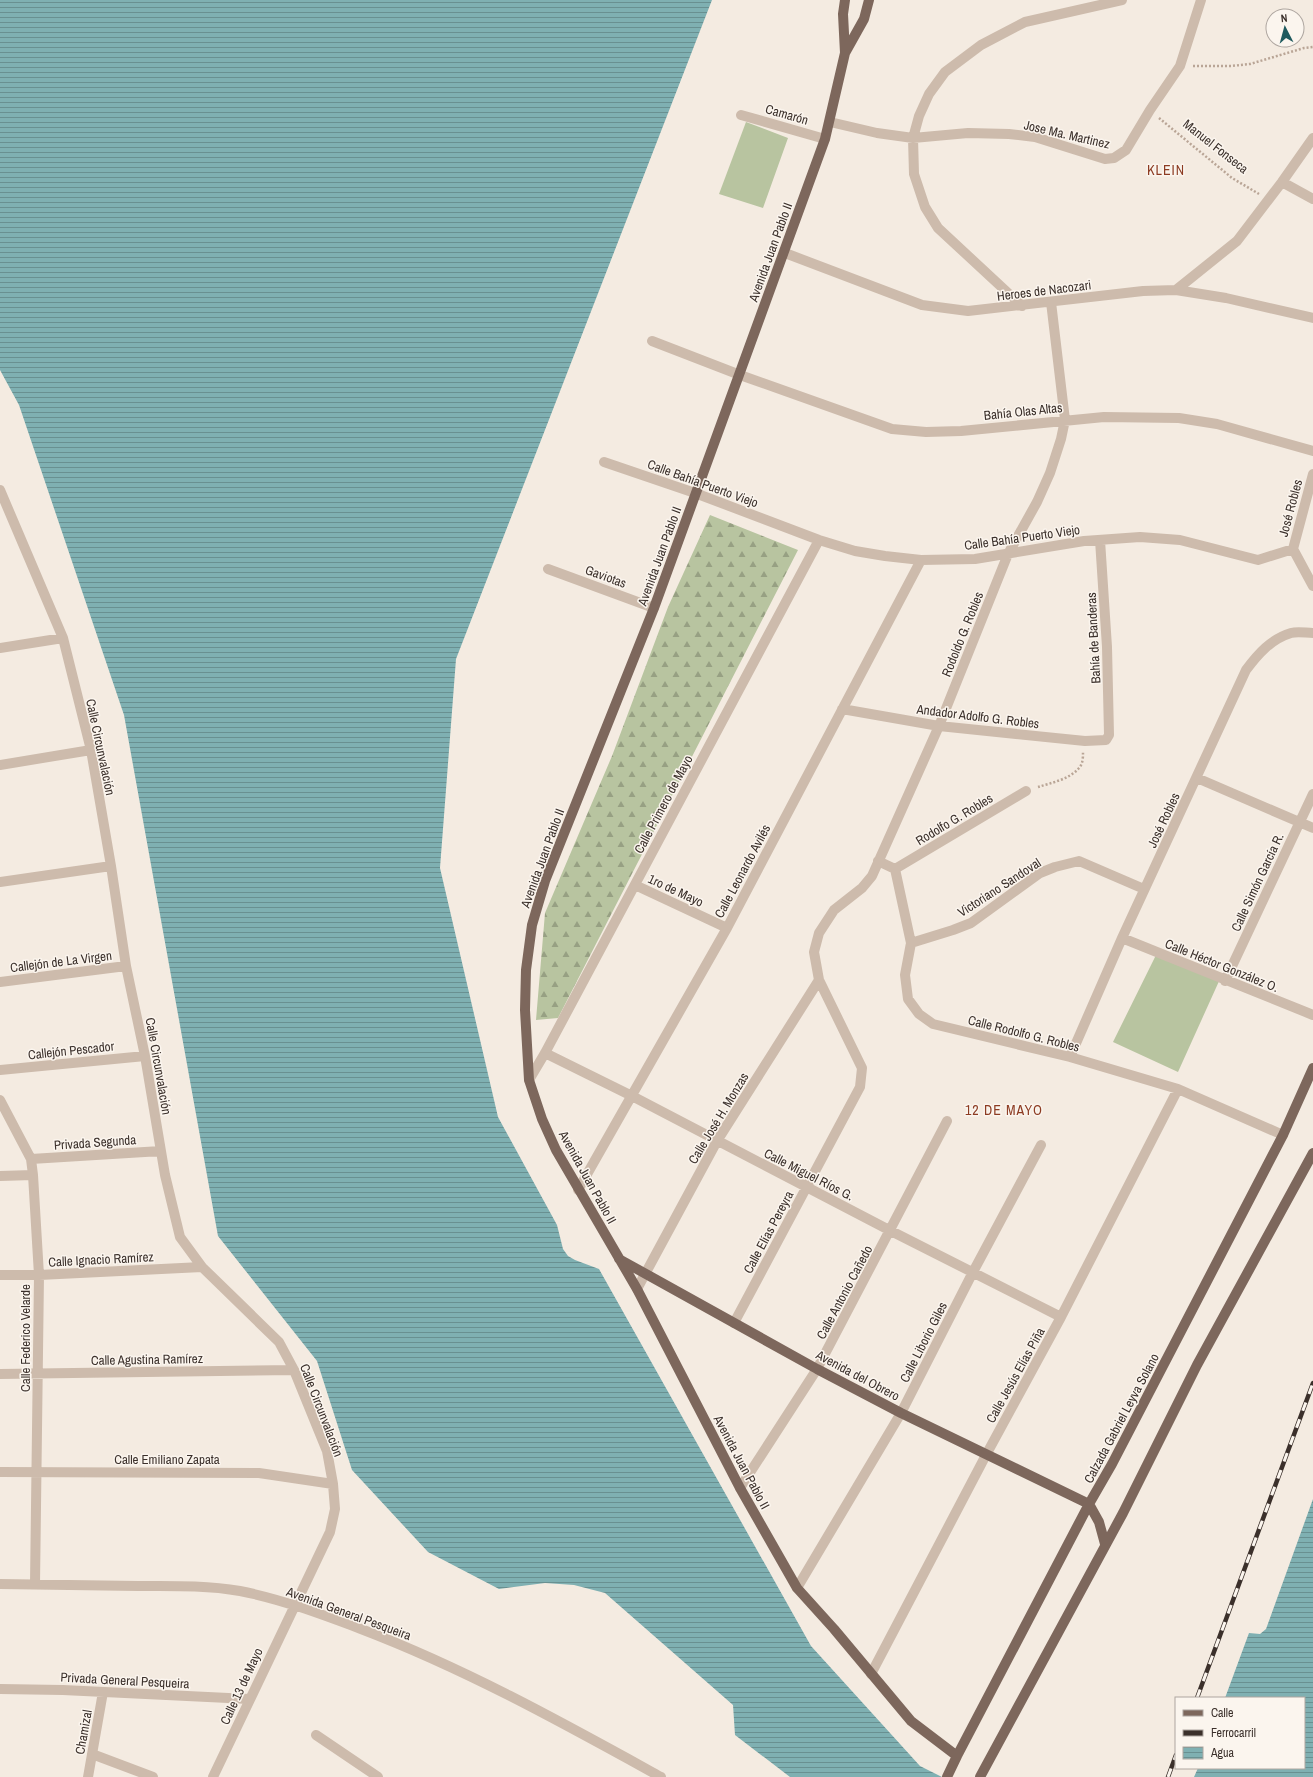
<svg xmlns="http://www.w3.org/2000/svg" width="1313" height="1777" viewBox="0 0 1313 1777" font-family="'Archivo Narrow',sans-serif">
  <defs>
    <pattern id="forest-firs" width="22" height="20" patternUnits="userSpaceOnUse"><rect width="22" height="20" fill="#b8c4a0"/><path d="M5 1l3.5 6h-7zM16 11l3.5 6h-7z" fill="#97a083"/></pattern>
    <pattern id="water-rules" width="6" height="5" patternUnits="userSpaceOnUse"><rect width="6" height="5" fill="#7fb0b2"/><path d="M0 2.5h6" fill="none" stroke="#699091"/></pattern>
  </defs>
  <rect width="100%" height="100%" fill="#f4ebe1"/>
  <path fill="#b8c4a0" d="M746 122 788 138 763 208 719 194Z
    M1157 953 1220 979 1178 1072 1113 1042Z"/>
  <path fill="url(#forest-firs)" d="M710 515 798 550 558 1018 536 1020 545 913 612 756 668 607Z"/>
  <path fill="url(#water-rules)" d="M0 0H712L456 659 440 868 498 1117 557 1225 563 1249 568 1256 575 1260 599 1269 811 1646 920 1766 942 1777H790L735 1735 733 1705 605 1593 574 1585 545 1583 499 1589 428 1552 352 1470 317 1361 218 1236 124 715 19 405 0 370Z
    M1313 1499V1777H1194L1198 1768H1304V1698H1225L1249 1633 1260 1634 1266 1629Z"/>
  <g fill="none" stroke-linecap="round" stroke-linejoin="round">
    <path stroke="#b9a596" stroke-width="2.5" stroke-dasharray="2 2" stroke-linecap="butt" d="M1193 66H1231L1250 64 1304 48 1313 47
      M1159 118 1232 178 1259 194
      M1038 787C1051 783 1070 779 1079 768 1083 764 1083 757 1083 752"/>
    <path stroke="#cdbbac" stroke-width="10" d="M741 115 825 139
      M830 122 877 133 913 138 968 133 1009 134 1035 137 1105 159 1114 158 1126 150 1150 110 1180 66 1201 0
      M1282 182 1313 199
      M785 253 922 305 968 311 1143 291 1176 290 1226 298 1313 318
      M1176 290 1237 241 1282 182 1313 138
      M1022 306 938 228 925 207 914 174 913 138 919 116 929 94 945 72 981 45 1025 22 1122 0
      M652 341 740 375 892 429 926 432 961 431 1104 417 1179 418 1217 424 1313 451
      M604 462 695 493 819 540 855 551 885 556 921 560 975 559 1084 541 1140 537 1180 540 1258 560 1293 549 1313 586
      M0 490 63 638 91 750 111 866 126 966 145 1056 165 1175 180 1237 202 1267 279 1342 294 1370 327 1451 333 1484 335 1509 330 1532 213 1777
      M1293 549 1313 474
      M548 569 654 608
      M0 648 63 638
      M842 709 939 726 1085 741 1106 740 1109 735 1107 647 1100 540
      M0 765 91 750
      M1197 778 1313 828
      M878 861 895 869 911 943 905 975 908 999 919 1014 933 1024 1070 1057 1178 1089 1283 1135
      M895 869 1026 791
      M0 882 111 866
      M635 885 727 928
      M1122 938 1313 1015
      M911 943 953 930 971 923 1040 873 1055 867 1079 861 1144 889
      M1225 981 1313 794
      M0 982 126 966
      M545 1053 632 1096 891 1231 1061 1317
      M1070 1057 1122 938 1246 670C1258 654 1271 639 1291 633 1298 631 1306 633 1313 633
      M0 1070 145 1056
      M529 1080 545 1053 819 540
      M0 1100 31 1159 33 1175 39 1275 35 1584
      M31 1159 161 1151
      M0 1176 33 1175
      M578 1190 727 928 921 560
      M0 1275H39L202 1267
      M637 1289 717 1141 819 980
      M734 1323 860 1087 862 1068 819 980 814 952 819 933 834 910 862 888 872 876 939 726 1008 554 1037 502 1050 473 1061 439 1065 420 1051 302
      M0 1374 294 1370
      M0 1472 259 1473 333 1484
      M740 1488 817 1369 947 1121
      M0 1584C46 1585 92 1585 138 1586 171 1586 206 1585 240 1591 281 1599 321 1614 361 1629 466 1669 563 1723 661 1777
      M797 1588 901 1413 973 1272 1041 1145
      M871 1674 986 1455 1061 1317 1178 1089
      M0 1689 63 1690 249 1699
      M316 1735 378 1777
      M92 1754 153 1777
      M88 1777 103 1692"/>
    <path stroke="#7d675c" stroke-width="10" d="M845 0 843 14 845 53 825 139 654 608 545 881 532 925 526 970 525 1010 529 1080 542 1119 556 1150 637 1289 740 1488 797 1588 834 1629 911 1721 957 1756
      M845 53 864 19 869 0
      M619 1259 817 1369 901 1413 1089 1504
      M1089 1504 1099 1522 1105 1544
      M947 1777 957 1756 1089 1504 1112 1464 1283 1135 1313 1068
      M980 1777 1123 1513 1197 1365 1313 1153"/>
    <defs>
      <path id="rail" d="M1197 1698 1313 1383
        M1168 1777 1176 1755"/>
    </defs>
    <use href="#rail" stroke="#3b302b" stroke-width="4.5"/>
    <use href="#rail" stroke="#fbf5ee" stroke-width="3" stroke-dasharray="9" stroke-linecap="butt"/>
  </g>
  <g text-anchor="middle" stroke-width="3" stroke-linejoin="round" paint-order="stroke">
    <g font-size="13" fill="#3b302b" stroke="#fbf5ee">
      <text transform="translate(787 114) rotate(16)" y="5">Camarón</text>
      <text transform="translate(1067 134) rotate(13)" y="5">Jose Ma. Martinez</text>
      <text transform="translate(1216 146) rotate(38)" y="5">Manuel Fonseca</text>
      <text transform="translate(770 252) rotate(-70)" y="5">Avenida Juan Pablo II</text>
      <text transform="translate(1044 290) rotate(-7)" y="5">Heroes de Nacozari</text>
      <text transform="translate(1023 411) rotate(-6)" y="5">Bahía Olas Altas</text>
      <text transform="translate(703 483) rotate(20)" y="5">Calle Bahía Puerto Viejo</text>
      <text transform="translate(1290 508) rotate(-75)" y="5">José Robles</text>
      <text transform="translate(1022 537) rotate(-8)" y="5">Calle Bahía Puerto Viejo</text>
      <text transform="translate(659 556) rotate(-70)" y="5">Avenida Juan Pablo II</text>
      <text transform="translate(606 576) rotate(20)" y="5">Gaviotas</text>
      <text transform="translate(962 634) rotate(-68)" y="5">Rodoldo G. Robles</text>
      <text transform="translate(1093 638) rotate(-93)" y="5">Bahía de Banderas</text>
      <text transform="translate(978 716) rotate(7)" y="5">Andador Adolfo G. Robles</text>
      <text transform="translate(101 747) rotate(78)" y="5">Calle Circunvalación</text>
      <text transform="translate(663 804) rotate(-62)" y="5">Calle Primero de Mayo</text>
      <text transform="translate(954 819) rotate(-31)" y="5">Rodolfo G. Robles</text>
      <text transform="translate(1163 820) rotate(-65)" y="5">José Robles</text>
      <text transform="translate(542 858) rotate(-70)" y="5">Avenida Juan Pablo II</text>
      <text transform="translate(742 871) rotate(-62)" y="5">Calle Leonardo Avilés</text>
      <text transform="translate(1257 882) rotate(-65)" y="5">Calle Simón García R.</text>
      <text transform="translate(999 887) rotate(-33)" y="5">Victoriano Sandoval</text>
      <text transform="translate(676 890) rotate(25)" y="5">1ro de Mayo</text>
      <text transform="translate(61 961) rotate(-7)" y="5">Callejón de La Virgen</text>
      <text transform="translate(1222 965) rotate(22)" y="5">Calle Héctor González O.</text>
      <text transform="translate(1024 1033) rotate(14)" y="5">Calle Rodolfo G. Robles</text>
      <text transform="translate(71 1050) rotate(-6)" y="5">Callejón Pescador</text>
      <text transform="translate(159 1066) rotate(80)" y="5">Calle Circunvalación</text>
      <text transform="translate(718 1118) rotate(-59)" y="5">Calle José H. Monzas</text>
      <text transform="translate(95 1142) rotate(-4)" y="5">Privada Segunda</text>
      <text transform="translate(809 1174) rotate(27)" y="5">Calle Miguel Ríos G.</text>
      <text transform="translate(588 1177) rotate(61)" y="5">Avenida Juan Pablo II</text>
      <text transform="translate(768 1232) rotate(-62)" y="5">Calle Elías Pereyra</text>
      <text transform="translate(101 1259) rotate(-3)" y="5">Calle Ignacio Ramírez</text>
      <text transform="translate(844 1292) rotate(-62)" y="5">Calle Antonio Cañedo</text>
      <text transform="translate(25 1338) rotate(-90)" y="5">Calle Federico Velarde</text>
      <text transform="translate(923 1342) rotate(-63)" y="5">Calle Liborio Giles</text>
      <text transform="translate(147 1359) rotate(-1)" y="5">Calle Agustina Ramírez</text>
      <text transform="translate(858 1375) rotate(28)" y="5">Avenida del Obrero</text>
      <text transform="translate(1015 1375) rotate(-61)" y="5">Calle Jesús Elías Piña</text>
      <text transform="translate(322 1410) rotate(69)" y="5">Calle Circunvalación</text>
      <text transform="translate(1121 1418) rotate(-62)" y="5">Calzada Gabriel Leyva Solano</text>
      <text x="167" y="1464">Calle Emiliano Zapata</text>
      <text transform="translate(742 1462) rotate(62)" y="5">Avenida Juan Pablo II</text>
      <text transform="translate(349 1613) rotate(20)" y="5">Avenida General Pesqueira</text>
      <text transform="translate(125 1680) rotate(3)" y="5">Privada General Pesqueira</text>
      <text transform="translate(241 1686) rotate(-65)" y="5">Calle 13 de Mayo</text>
      <text transform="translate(83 1732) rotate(-80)" y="5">Chamizal</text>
    </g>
    <g font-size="14" letter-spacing="1" fill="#8c3b22" stroke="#fbf5ee">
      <text x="1166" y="175">KLEIN</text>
      <text x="1004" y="1115">12 DE MAYO</text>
    </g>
  </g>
  <rect x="1175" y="1697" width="130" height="72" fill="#fbf5ee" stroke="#aea6a0"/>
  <rect x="1183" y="1710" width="20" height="6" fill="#7d675c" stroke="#aea6a0"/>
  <text x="1211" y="1717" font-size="12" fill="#3b302b">Calle</text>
  <rect x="1183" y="1730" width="20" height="6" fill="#3b302b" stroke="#aea6a0"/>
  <text x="1211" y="1737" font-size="12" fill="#3b302b">Ferrocarril</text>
  <rect x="1183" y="1747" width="20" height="12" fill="url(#water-rules)" stroke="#aea6a0"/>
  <text x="1211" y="1757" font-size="12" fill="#3b302b">Agua</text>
  <g transform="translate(1285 28) rotate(354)"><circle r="19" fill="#fbf5ee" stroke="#aea6a0"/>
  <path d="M0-3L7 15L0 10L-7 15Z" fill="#1f5a5e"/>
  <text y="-6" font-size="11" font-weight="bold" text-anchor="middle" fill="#3b302b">N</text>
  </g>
</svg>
